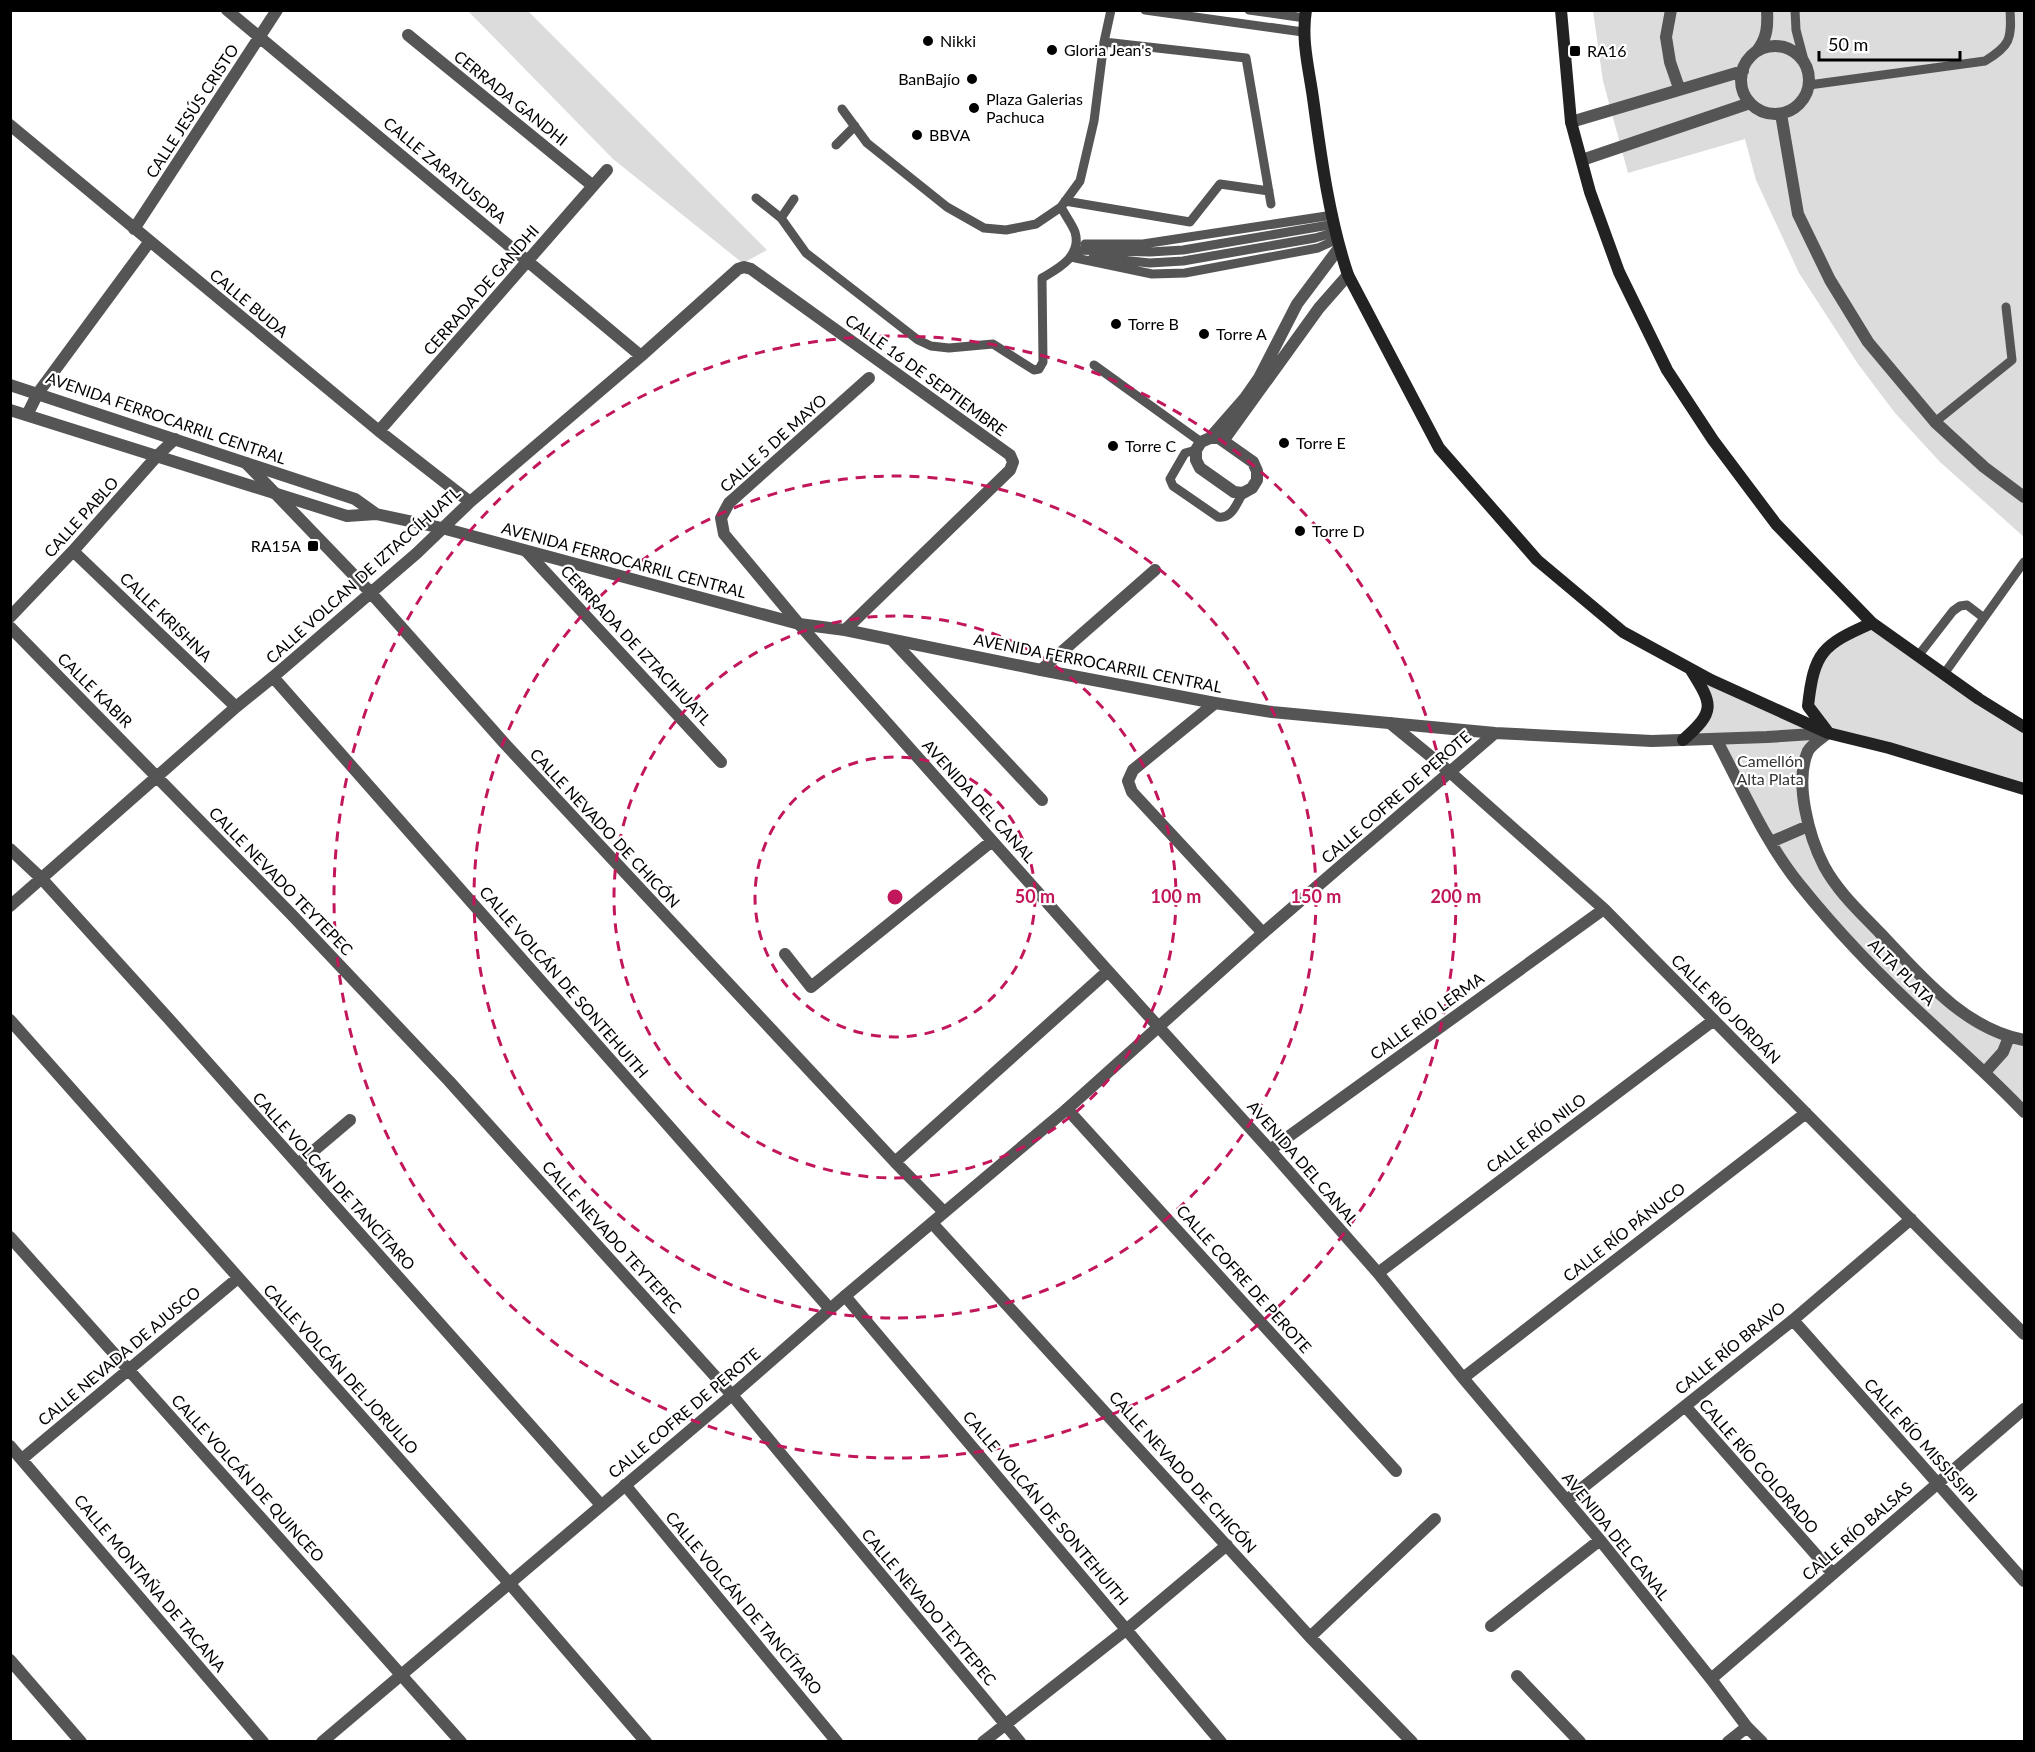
<svg xmlns="http://www.w3.org/2000/svg" width="2035" height="1752" viewBox="0 0 2035 1752" font-family="Lato,sans-serif">
  <rect width="100%" height="100%" fill="#fff"/>
  <path fill="#dcdcdc" d="M468 11H528L767 250 745 262 740 261 613 159Z
    M1593 11H2024V537L1940 462 1895 413 1858 364 1799 273 1756 180 1745 139 1628 173 1603 81Z
    M1872 623 2024 727V789L1828 733 1809 749 1804 797 1824 866 1958 1009 2024 1040V1112L1799 883 1716 739 1690 734 1709 709 1691 669 1827 732 1808 706 1817 660Z"/>
  <g fill="none" stroke-linecap="round" stroke-linejoin="round">
    <path stroke="#555" stroke-width="9" d="M1145 10 1303 32
      M1249 10 1305 18
      M1795 10 1796 30 1805 64
      M1104 42 1246 58 1271 204
      M1809 85 1985 61C2010 46 2012 39 2010 10
      M842 109 867 143 947 207 984 228 1006 230 1036 224 1061 207 1080 181 1094 121 1104 42 1111 10
      M836 145 855 126
      M756 198 781 218 794 199
      M1065 201 1190 222 1220 184 1269 191
      M781 218 806 253 918 340 931 346 949 348 993 344 1034 370 1039 369 1043 362 1042 278C1059 268 1082 256 1075 232 1072 224 1065 215 1061 207
      M1085 244H1143L1333 215
      M1074 250 1150 252 1183 250 1335 224
      M1071 257 1152 274 1185 273 1318 248 1338 239
      M1093 257 1150 263 1183 261 1315 238 1336 232
      M1094 365 1201 442
      M1935 422 2012 360 2006 307
      M1196 450 1185 453 1170 479 1173 486 1218 517C1232 520 1237 502 1243 493
      M1918 656 1953 611 1960 606 1967 605 1984 618
      M1944 674 2024 562"/>
    <path stroke="#555" stroke-width="12" d="M227 10 641 356
      M1671 10 1666 37 1670 62 1679 88
      M408 35 593 186
      M1741 80a34 34 0 1 1 68 0a34 34 0 1 1-68 0Z
      M1757 51C1767 38 1768 27 1767 10
      M1781 114 1798 214 1830 280 1868 342 1935 422 1984 467 2024 497
      M1571 122 1743 71
      M10 125 379 431 470 502
      M1582 160 1750 103
      M134 229 277 10
      M869 378 729 503 721 518 724 534 799 624 1108 971 1270 1150 1378 1273 1463 1378 1600 1540 1711 1679 1747 1727 1762 1742
      M27 415 38 393 150 241
      M379 431 607 170
      M1210 438H1219L1253 462 1257 471V480L1252 488 1243 493 1234 492 1200 468 1196 460V450L1201 442 1210 438 1245 398 1259 378 1297 304 1339 248
      M1223 441 1319 308 1348 275
      M246 463 371 593 506 745 895 1162 944 1212
      M73 551 236 707
      M526 551 721 762
      M10 617 73 551 157 456 175 439
      M10 627 292 915 449 1081 732 1395 1020 1742
      M892 640 1042 800
      M1041 670 1155 570
      M273 677 830 1309
      M1215 703 1133 770 1128 781 1132 792 1263 933
      M1390 723 1451 773 1604 909 2024 1334
      M1828 733C1822 738 1812 744 1808 751 1794 782 1809 837 1824 866 1838 892 1860 912 1880 933 1920 975 1964 1029 2024 1040
      M1716 739C1742 788 1765 842 1800 885 1840 935 1885 981 1932 1024 1963 1053 1995 1081 2024 1112
      M1771 842 1808 826
      M10 849 42 879 168 1018 601 1505
      M10 906 236 707 273 677 417 553 470 502 641 356 738 269 744 267 751 269 1010 455 1013 462 1010 470 845 630
      M785 954 811 987 992 841
      M10 1020 509 1583 646 1742
      M1985 1072 2003 1052 2009 1037
      M1067 1109 1396 1471
      M1270 1150 1604 909
      M895 1162 1108 971
      M298 1164 350 1120
      M932 1223 1310 1637 1412 1742
      M10 1237 461 1742
      M1378 1273 1714 1020
      M845 1296 1221 1742
      M1793 1320 2024 1581
      M1463 1378 1806 1113
      M1685 1406 1833 1574
      M10 1446 263 1742
      M22 1459 238 1278
      M625 1485 837 1742
      M1567 1500 1793 1320 1911 1219
      M1491 1626 1600 1540
      M1310 1637 1435 1519
      M10 1660 81 1742
      M1517 1676 1580 1742
      M1711 1679 2024 1409
      M983 1742 1127 1629 1227 1545
      M1728 1742 1747 1727"/>
    <path stroke="#555" stroke-width="12" d="M10 385 355 499 376 514
      M10 410 347 516 376 514 442 528 799 624 845 630 1041 670 1215 703 1272 712 1495 733 1652 741 1767 737 1828 733
      M322 1742 732 1395 845 1296 1067 1109 1263 933 1495 733"/>
    <path stroke="#222" stroke-width="12" d="M1306 10C1301 40 1309 69 1313 98 1321 157 1329 218 1348 275L1439 448 1537 560 1623 632 1711 680 1828 733 1889 748 2024 789
      M1561 10 1571 122 1590 192 1619 272 1667 370 1713 440 1776 524 1872 623 1979 699 2024 727
      M1827 731 1808 706C1814 652 1822 645 1872 623
      M1683 740C1716 711 1713 705 1691 670"/>
  </g>
  <g fill="none" stroke="#c2185b" stroke-width="3" stroke-dasharray="10 8">
    <circle cx="895" cy="897" r="140"/>
    <circle cx="895" cy="897" r="281"/>
    <circle cx="895" cy="897" r="421"/>
    <circle cx="895" cy="897" r="561"/>
  </g>
  <g fill="#000" stroke="#fff" stroke-width="2">
    <circle cx="928" cy="41" r="6"/>
    <circle cx="1052" cy="50" r="6"/>
    <rect x="1569" y="45" width="12" height="12" rx="3"/>
    <circle cx="972" cy="79" r="6"/>
    <circle cx="974" cy="108" r="6"/>
    <circle cx="917" cy="135" r="6"/>
    <circle cx="1116" cy="324" r="6"/>
    <circle cx="1204" cy="334" r="6"/>
    <circle cx="1284" cy="443" r="6"/>
    <circle cx="1113" cy="446" r="6"/>
    <circle cx="1300" cy="531" r="6"/>
    <rect x="307" y="540" width="12" height="12" rx="3"/>
  </g>
  <g text-anchor="middle" stroke-width="4.5" stroke-linejoin="round" paint-order="stroke">
    <g font-size="16" fill="#000" stroke="#fff" text-anchor="start">
      <text x="940" y="47">Nikki</text>
      <text x="1064" y="56">Gloria Jean's</text>
      <text x="1587" y="57">RA16</text>
      <text x="960" y="85" text-anchor="end">BanBajío</text>
      <text x="986" y="105">Plaza Galerias<tspan x="986" dy="18">Pachuca</tspan></text>
      <text x="929" y="141">BBVA</text>
      <text x="1128" y="330">Torre B</text>
      <text x="1216" y="340">Torre A</text>
      <text x="1296" y="449">Torre E</text>
      <text x="1125" y="452">Torre C</text>
      <text x="1312" y="537">Torre D</text>
      <text x="301" y="552" text-anchor="end">RA15A</text>
    </g>
    <g font-size="16" fill="#000" stroke="#fff">
      <text transform="translate(511 98) rotate(39)" y="6">CERRADA GANDHI</text>
      <text transform="translate(192 111) rotate(-57)" y="6">CALLE JESÚS CRISTO</text>
      <text transform="translate(445 170) rotate(40)" y="6">CALLE ZARATUSDRA</text>
      <text transform="translate(481 290) rotate(-49)" y="6">CERRADA DE GANDHI</text>
      <text transform="translate(249 303) rotate(40)" y="6">CALLE BUDA</text>
      <text transform="translate(926 375) rotate(36)" y="6">CALLE 16 DE SEPTIEMBRE</text>
      <text transform="translate(166 418) rotate(19)" y="6">AVENIDA FERROCARRIL CENTRAL</text>
      <text transform="translate(773 443) rotate(-42)" y="6">CALLE 5 DE MAYO</text>
      <text transform="translate(81 517) rotate(-48)" y="6">CALLE PABLO</text>
      <text transform="translate(624 560) rotate(15)" y="6">AVENIDA FERROCARRIL CENTRAL</text>
      <text transform="translate(363 575) rotate(-42)" y="6">CALLE VOLCAN DE IZTACCÍHUATL</text>
      <text transform="translate(166 617) rotate(44)" y="6">CALLE KRISHNA</text>
      <text transform="translate(636 645) rotate(47)" y="6">CERRRADA DE IZTACIHUATL</text>
      <text transform="translate(1098 663) rotate(11)" y="6">AVENIDA FERROCARRIL CENTRAL</text>
      <text transform="translate(95 690) rotate(45)" y="6">CALLE KABIR</text>
      <text transform="translate(1396 797) rotate(-41)" y="6">CALLE COFRE DE PEROTE</text>
      <text transform="translate(979 801) rotate(48)" y="6">AVENIDA DEL CANAL</text>
      <text transform="translate(605 828) rotate(47)" y="6">CALLE NEVADO DE CHICÓN</text>
      <text transform="translate(281 881) rotate(46)" y="6">CALLE NEVADO TEYTEPEC</text>
      <text transform="translate(1902 972) rotate(45)" y="6">ALTA PLATA</text>
      <text transform="translate(564 982) rotate(49)" y="6">CALLE VOLCÁN DE SONTEHUITH</text>
      <text transform="translate(1726 1009) rotate(45)" y="6">CALLE RÍO JORDÁN</text>
      <text transform="translate(1427 1016) rotate(-36)" y="6">CALLE RÍO LERMA</text>
      <text transform="translate(1536 1133) rotate(-37)" y="6">CALLE RÍO NILO</text>
      <text transform="translate(1303 1163) rotate(49)" y="6">AVENIDA DEL CANAL</text>
      <text transform="translate(334 1181) rotate(48)" y="6">CALLE VOLCÁN DE TANCÍTARO</text>
      <text transform="translate(1624 1232) rotate(-38)" y="6">CALLE RÍO PÁNUCO</text>
      <text transform="translate(612 1237) rotate(48)" y="6">CALLE NEVADO TEYTEPEC</text>
      <text transform="translate(1244 1279) rotate(48)" y="6">CALLE COFRE DE PEROTE</text>
      <text transform="translate(1730 1348) rotate(-39)" y="6">CALLE RÍO BRAVO</text>
      <text transform="translate(119 1356) rotate(-40)" y="6">CALLE NEVADA DE AJUSCO</text>
      <text transform="translate(341 1369) rotate(48)" y="6">CALLE VOLCÁN DEL JORULLO</text>
      <text transform="translate(684 1413) rotate(-40)" y="6">CALLE COFRE DE PEROTE</text>
      <text transform="translate(1921 1440) rotate(48)" y="6">CALLE RÍO MISSISSIPI</text>
      <text transform="translate(1759 1466) rotate(49)" y="6">CALLE RÍO COLORADO</text>
      <text transform="translate(1183 1472) rotate(48)" y="6">CALLE NEVADO DE CHICÓN</text>
      <text transform="translate(248 1478) rotate(48)" y="6">CALLE VOLCÁN DE QUINCEO</text>
      <text transform="translate(1046 1508) rotate(50)" y="6">CALLE VOLCÁN DE SONTEHUITH</text>
      <text transform="translate(1857 1531) rotate(-41)" y="6">CALLE RÍO BALSAS</text>
      <text transform="translate(1616 1536) rotate(51)" y="6">AVENIDA DEL CANAL</text>
      <text transform="translate(150 1583) rotate(50)" y="6">CALLE MONTAÑA DE TACANA</text>
      <text transform="translate(744 1603) rotate(50)" y="6">CALLE VOLCÁN DE TANCÍTARO</text>
      <text transform="translate(929 1607) rotate(50)" y="6">CALLE NEVADO TEYTEPEC</text>
    </g>
    <g font-size="16" fill="#333" stroke="#fff">
      <text x="1770" y="767">Camellón<tspan x="1770" dy="18">Alta Plata</tspan></text>
    </g>
  </g>
  <circle cx="895" cy="897" r="9" fill="#c2185b" stroke="#fff" stroke-width="3"/>
  <g font-size="18" text-anchor="middle" font-weight="bold" fill="#c2185b" stroke="#fff" stroke-width="4.5" stroke-linejoin="round" paint-order="stroke">
    <text x="1035" y="903">50 m</text>
    <text x="1176" y="903">100 m</text>
    <text x="1316" y="903">150 m</text>
    <text x="1456" y="903">200 m</text>
  </g>
  <rect width="2035" height="1752" fill="none" stroke="#000000" stroke-width="24"/>
  <path d="M1819 51v9h141v-9" fill="none" stroke="#000000" stroke-width="3"/>
  <text x="1828" y="51" font-size="18" fill="#000000" stroke="#ffffff" stroke-width="4.5" paint-order="stroke">50 m</text>
</svg>
